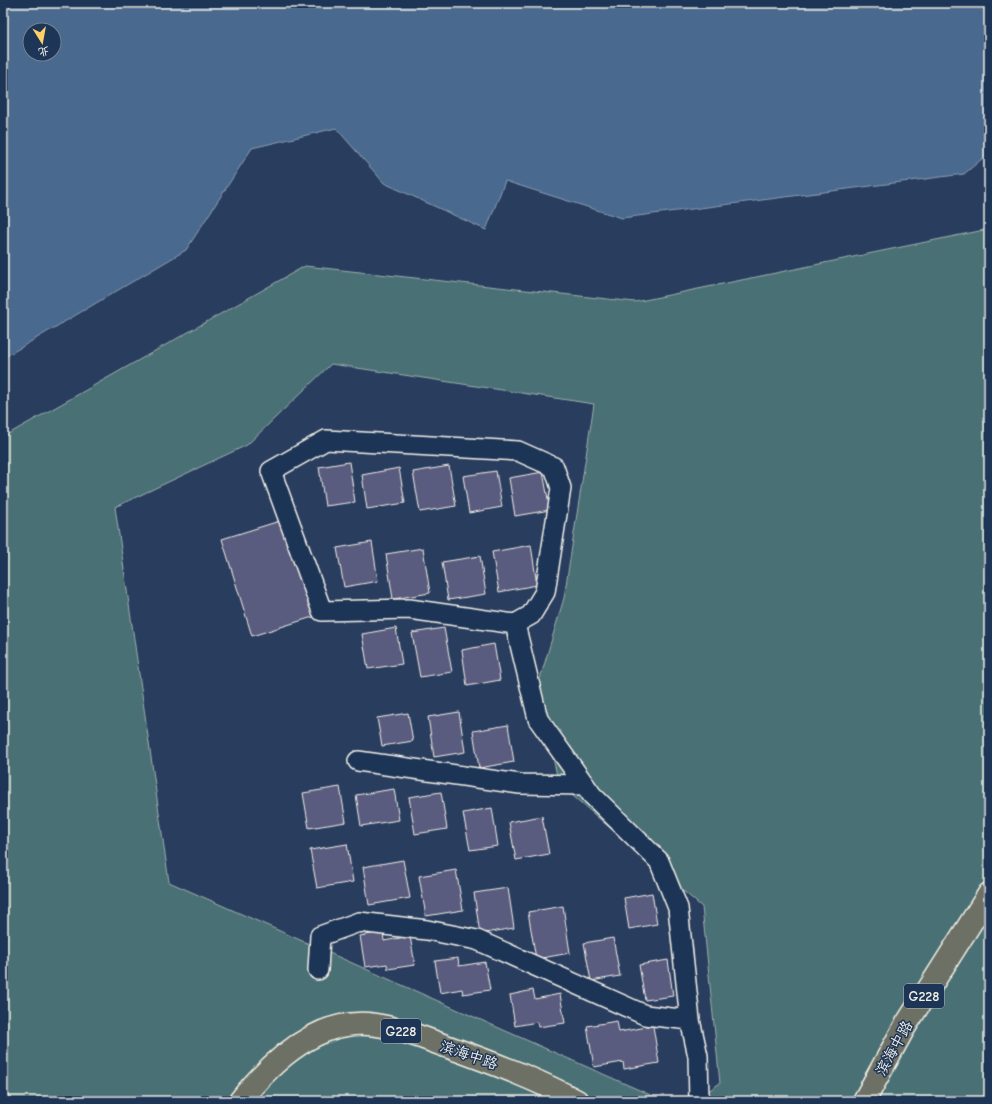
<svg xmlns="http://www.w3.org/2000/svg" width="992" height="1104" viewBox="0 0 992 1104" font-family="'Comic Neue','LXGW WenKai TC',sans-serif">
  <rect width="100%" height="100%" fill="#293d5f"/>
  <filter id="ink" filterUnits="userSpaceOnUse"><feTurbulence type="fractalNoise" baseFrequency=".025" numOctaves="2"/><feDisplacementMap in="SourceGraphic" scale="8" xChannelSelector="R" yChannelSelector="G"/><feConvolveMatrix kernelMatrix="1 2 1 2 8 2 1 2 1" color-interpolation-filters="sRGB"/></filter>
  <g filter="url(#ink)">
    <path fill="#497074" stroke="#9eb0ae" d="M989 229V1101H694L720 1083 702 907 559 784 537 689 564 598 594 404 331 364 247 445 115 507 169 882 664 1101H3V437L305 266 635 302Z"/>
    <path fill="#48698e" stroke="#8d9fb2" fill-rule="evenodd" d="M3 3H989V153L964 174 622 218 505 181 486 230 384 183 336 128 252 148 186 250 3 358ZM30 30H54V54H30Z"/>
    <path fill="#5a5c7f" stroke="#f4f1e8" d="M349 462 355 502 325 506 319 467Z
      M449 466 456 506 420 512 413 472Z
      M399 468 405 503 367 509 362 475Z
      M496 471 502 507 469 513 463 476Z
      M543 472 550 510 515 516 509 478Z
      M286 519 316 616 252 636 222 539Z
      M372 542 378 581 344 587 337 548Z
      M531 545 537 585 499 592 492 552Z
      M423 548 430 593 393 599 386 554Z
      M480 556 486 594 448 600 442 562Z
      M396 628 402 664 368 669 362 634Z
      M444 628 452 672 420 677 412 633Z
      M494 644 500 680 467 686 462 650Z
      M459 712 465 752 434 757 428 717Z
      M408 713 413 741 382 746 377 718Z
      M508 725 514 762 479 768 473 731Z
      M340 787 346 822 309 828 303 793Z
      M394 789 399 820 361 826 356 795Z
      M441 792 447 829 415 834 409 797Z
      M492 808 498 846 470 850 463 813Z
      M542 816 549 854 516 860 509 822Z
      M347 844 353 882 317 888 310 850Z
      M403 860 410 898 369 905 363 867Z
      M456 870 463 910 426 916 419 876Z
      M508 888 514 928 480 934 474 893Z
      M652 893 657 924 629 929 624 898Z
      M563 906 570 953 536 959 528 912Z
      M383 932 384 941 410 936 415 965 388 969 387 964 365 967 360 936Z
      M613 938 620 976 591 981 584 943Z
      M458 958 459 966 485 962 490 990 463 994 462 989 440 993 435 961Z
      M668 960 673 996 645 1000 639 965Z
      M533 990 535 999 560 994 565 1023 538 1027 537 1022 515 1026 510 995Z
      M617 1021 619 1032 653 1026 659 1063 624 1069 623 1062 594 1067 587 1026Z"/>
    <g fill="none" stroke-linecap="round" stroke-linejoin="round">
      <defs>
        <path id="minor" d="M326 440 518 451 554 467 561 488 545 592 531 615 515 624 409 609 322 611 271 471Z
          M515 624 538 719 592 795 659 861 678 908 690 1020 698 1056 699 1101
          M358 761 520 784 585 785
          M318 970 320 936 359 922 427 930 477 940 645 1015 690 1020"/>
        <path id="trunk" d="M240 1101C272 1061 320 1016 376 1025 404 1029 430 1041 457 1050 498 1065 538 1080 577 1101
          M864 1101 904 1028 989 894"/>
      </defs>
      <use href="#minor" stroke="#f4f1e8" stroke-width="22"/>
      <use href="#trunk" stroke="#f4f1e8" stroke-width="25"/>
      <use href="#minor" stroke="#1d3557" stroke-width="19"/>
      <use href="#trunk" stroke="#6c7065" stroke-width="22"/>
    </g>
  </g>
  <g text-anchor="middle" stroke-width="3" stroke-linejoin="round" paint-order="stroke">
    <g fill="#1d3557" stroke="#b4b9bc" stroke-width="1">
      <rect x="904" y="984" width="40" height="24" rx="3"/>
      <rect x="381" y="1019" width="40" height="24" rx="3"/>
    </g>
    <g font-size="14" font-weight="bold" fill="#f4f1e8">
      <text x="924" y="1001">G228</text>
      <text x="401" y="1036">G228</text>
    </g>
    <g font-size="15" fill="#f4f1e8" stroke="#1d3557">
      <text transform="translate(894 1048) rotate(-61)" y="5">滨海中路</text>
      <text transform="translate(469 1055) rotate(19)" y="5">滨海中路</text>
    </g>
  </g>
  <rect width="992" height="1104" fill="none" stroke="#1d3557" stroke-width="16"/>
  <rect x="8" y="8" width="976" height="1088" fill="none" stroke="#f4f1e8" stroke-width="1.5" filter="url(#ink)"/>
  <g transform="translate(42 42) rotate(169)"><circle r="19" fill="#1d3557" stroke="#738091"/>
  <path d="M0-3L7 15L0 10L-7 15Z" fill="#ffd166"/>
  <text y="-6" font-size="11" font-weight="bold" text-anchor="middle" fill="#f4f1e8">北</text>
  </g>
</svg>
